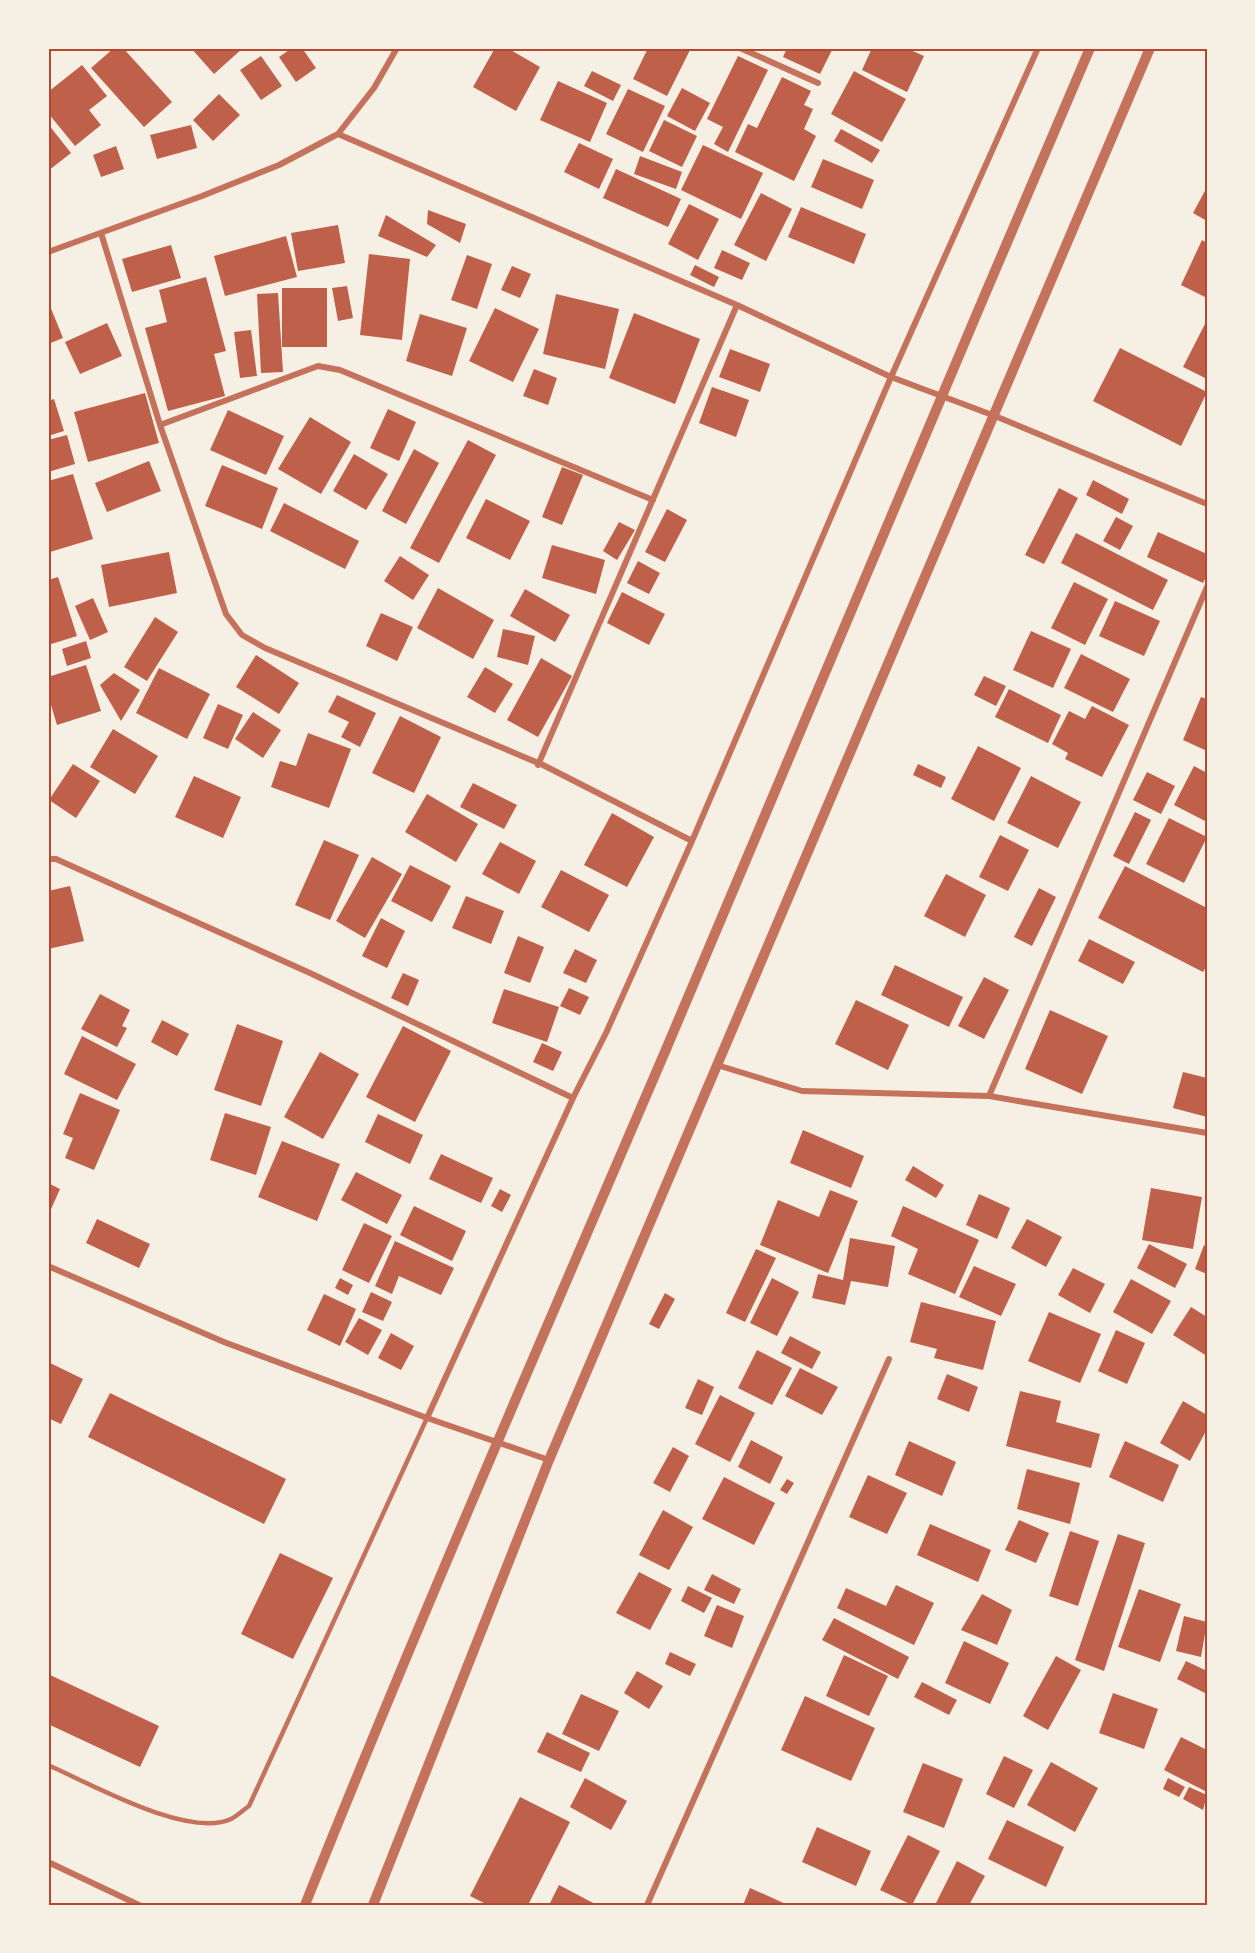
<svg xmlns="http://www.w3.org/2000/svg" width="1255" height="1953" viewBox="0 0 1255 1953" font-family="Helvetica,sans-serif">
  <rect width="100%" height="100%" fill="#f6efe4"/>
  <path fill="#bf614a" d="M114 48H123L172 102 144 127 91 68Z
    M191 48H243L214 74Z
    M292 48H302L316 68 296 82 279 57Z
    M495 48H507L540 67 516 111 473 87Z
    M648 48H691L667 96 633 79Z
    M787 48H833L820 74 783 57Z
    M872 48H906L924 56 907 92 862 70Z
    M261 56 282 86 261 100 240 70Z
    M738 56 768 70 728 152 714 144 723 127 707 119Z
    M82 65 107 96 89 110 101 125 75 146 48 113V92Z
    M592 71 621 85 613 101 584 86Z
    M854 71 906 99 882 142 831 114Z
    M782 77 811 91 804 105 813 109 804 129 816 136 794 181 735 152 748 124 757 128Z
    M558 81 607 103 590 142 540 120Z
    M682 88 710 103 695 131 667 116Z
    M628 89 665 106 643 152 606 134Z
    M219 94 240 115 213 141 193 120Z
    M664 120 697 136 682 167 649 151Z
    M48 124 71 153 48 171Z
    M191 125 197 148 157 159 150 135Z
    M841 129 880 150 872 163 834 141Z
    M579 143 613 159 599 189 564 172Z
    M703 145 763 173 741 219 681 190Z
    M116 146 124 169 101 177 93 155Z
    M640 156 682 172 676 189 634 174Z
    M823 159 874 180 862 209 811 187Z
    M616 169 681 199 668 227 603 198Z
    M1207 187V221L1193 213Z
    M761 193 792 209 766 261 734 245Z
    M689 204 719 219 698 260 668 244Z
    M801 207 866 234 854 264 788 237Z
    M428 210 466 224 460 243 427 224Z
    M386 215 436 245 427 257 378 236Z
    M338 225 345 263 298 271 291 233Z
    M286 236 297 277 225 296 214 256Z
    M1202 240 1207 243V298L1181 285Z
    M171 245 181 278 132 292 122 259Z
    M722 250 750 263 742 280 714 268Z
    M369 254 410 259 402 340 360 335Z
    M467 255 492 264 477 309 451 300Z
    M695 265 719 277 714 287 690 275Z
    M512 266 531 274 520 298 501 290Z
    M206 277 226 351 214 354 225 396 168 411 145 328 167 322 159 290Z
    M347 286 353 318 338 321 332 288Z
    M282 288H327V347H282Z
    M278 293 283 372 261 373 257 294Z
    M556 294 619 309 605 369 543 354Z
    M48 301 63 338 48 344Z
    M495 308 539 329 513 382 469 361Z
    M634 313 700 339 675 404 609 378Z
    M420 314 467 328 452 376 406 361Z
    M1207 320V379L1183 367Z
    M107 323 122 356 80 374 65 342Z
    M251 330 257 376 240 378 234 332Z
    M1120 348 1207 392 1181 446 1093 401Z
    M730 349 770 364 760 392 719 377Z
    M534 369 557 378 548 405 523 396Z
    M712 387 749 400 736 437 699 423Z
    M145 393 159 443 88 462 74 412Z
    M54 399 64 431 48 436V401Z
    M388 409 416 422 399 461 370 448Z
    M228 410 284 436 266 475 210 450Z
    M310 417 351 442 321 494 278 469Z
    M67 435 75 464 48 472V440Z
    M468 440 496 455 439 563 410 548Z
    M414 449 439 463 406 524 382 511Z
    M354 454 388 474 366 510 333 491Z
    M149 461 161 491 107 512 95 483Z
    M222 465 278 488 262 529 205 506Z
    M562 467 583 475 562 525 542 517Z
    M73 474 93 539 50 552 48 481Z
    M1093 480 1129 499 1122 514 1086 495Z
    M1059 488 1078 498 1044 564 1025 555Z
    M486 499 530 521 510 560 466 538Z
    M284 503 359 541 345 569 270 531Z
    M667 509 687 520 665 562 645 552Z
    M1116 517 1133 526 1120 550 1103 541Z
    M619 522 635 530 617 560 603 551Z
    M1158 532 1207 554V575L1203 583 1147 557Z
    M1076 533 1168 580 1153 610 1061 563Z
    M552 545 605 560 596 594 542 578Z
    M169 552 177 593 109 607 101 565Z
    M400 556 429 575 413 600 384 581Z
    M638 561 660 573 649 594 627 583Z
    M58 577 77 636 48 645V580Z
    M1074 582 1108 599 1085 645 1051 628Z
    M438 588 494 620 473 659 417 628Z
    M525 589 570 615 555 642 510 616Z
    M622 592 665 614 649 645 607 623Z
    M93 598 108 632 90 640 75 606Z
    M1115 601 1160 621 1144 656 1099 636Z
    M381 613 413 627 397 661 366 646Z
    M155 617 178 632 147 681 124 667Z
    M503 629 535 636 528 665 497 657Z
    M1031 631 1071 649 1053 688 1013 670Z
    M86 641 91 658 67 666 62 649Z
    M1081 654 1130 679 1113 712 1064 688Z
    M256 655 299 683 279 714 236 687Z
    M541 658 572 676 538 737 507 720Z
    M86 665 101 711 57 725 48 695V677Z
    M485 667 513 684 495 713 467 697Z
    M159 668 210 694 187 739 136 713Z
    M114 673 140 690 121 721 100 685Z
    M984 676 1006 686 996 706 974 695Z
    M1009 689 1061 715 1048 743 995 717Z
    M337 695 376 713 360 747 341 737 349 722 328 712Z
    M1201 697 1207 699V751L1183 740Z
    M218 704 243 715 228 749 203 738Z
    M1092 706 1129 725 1102 777 1065 759 1068 753 1052 744 1069 711 1085 719Z
    M253 712 281 730 263 758 235 739Z
    M400 716 441 737 414 793 372 773Z
    M113 729 158 756 135 794 90 767Z
    M308 733 351 749 329 808 271 787 280 761 296 766Z
    M978 746 1021 768 994 821 951 799Z
    M73 764 100 781 76 818 49 800Z
    M918 764 946 777 941 788 913 775Z
    M1194 766 1207 773V822L1174 805Z
    M1147 772 1175 786 1161 814 1133 800Z
    M194 776 241 797 223 838 175 817Z
    M1031 776 1081 802 1058 848 1007 823Z
    M473 783 517 805 504 829 460 807Z
    M427 794 478 824 456 862 405 832Z
    M1135 812 1151 820 1129 864 1113 856Z
    M612 813 654 837 627 887 584 865Z
    M1169 818 1207 837 1184 883 1146 864Z
    M1000 835 1029 850 1008 891 979 877Z
    M324 840 359 855 330 920 295 905Z
    M500 842 536 861 519 894 482 874Z
    M372 857 402 874 365 938 336 921Z
    M410 865 451 886 432 922 391 901Z
    M1125 866 1207 908V965L1203 972 1098 918Z
    M561 870 609 895 589 932 541 907Z
    M946 874 986 895 965 937 924 916Z
    M70 886 84 941 48 949V891Z
    M1039 888 1056 897 1032 946 1014 937Z
    M466 896 504 911 491 944 452 928Z
    M381 918 405 931 387 968 362 956Z
    M518 936 544 947 530 983 504 973Z
    M1089 939 1135 962 1123 984 1078 961Z
    M575 949 597 960 586 983 563 973Z
    M895 965 963 997 949 1027 881 995Z
    M403 973 419 980 408 1006 391 998Z
    M984 977 1009 990 984 1039 958 1026Z
    M569 988 589 997 580 1015 560 1006Z
    M504 989 559 1007 547 1042 492 1023Z
    M100 994 130 1010 122 1026 127 1028 117 1047 81 1029Z
    M856 1000 909 1025 888 1070 835 1044Z
    M1050 1010 1108 1036 1082 1094 1025 1069Z
    M162 1020 189 1034 177 1056 151 1042Z
    M237 1024 283 1041 261 1106 214 1090Z
    M403 1026 451 1051 415 1122 366 1097Z
    M82 1036 136 1064 117 1100 64 1074Z
    M542 1043 562 1052 553 1071 533 1062Z
    M320 1052 359 1074 323 1139 284 1117Z
    M1183 1072 1207 1078V1117L1173 1108Z
    M80 1093 120 1110 94 1170 65 1158 73 1138 63 1134Z
    M225 1113 271 1127 256 1175 210 1160Z
    M378 1114 423 1135 410 1164 365 1142Z
    M803 1130 864 1156 851 1188 790 1163Z
    M282 1141 340 1164 317 1221 258 1197Z
    M441 1154 493 1178 481 1203 429 1179Z
    M913 1166 944 1185 936 1198 905 1180Z
    M356 1172 402 1195 387 1224 341 1200Z
    M48 1183 60 1189 48 1216Z
    M1151 1188 1202 1197 1193 1249 1142 1240Z
    M500 1189 511 1195 502 1212 491 1206Z
    M830 1190 858 1201 828 1273 760 1245 778 1200 819 1217Z
    M979 1194 1010 1208 997 1239 966 1225Z
    M414 1206 466 1231 452 1261 400 1235Z
    M903 1206 979 1240 955 1294 908 1274 918 1249 891 1236Z
    M97 1219 150 1244 139 1268 86 1243Z
    M1027 1219 1062 1237 1046 1267 1011 1248Z
    M364 1223 392 1236 369 1283 342 1270Z
    M850 1238 895 1246 888 1287 851 1281 845 1305 812 1298 818 1274 843 1280Z
    M395 1241 454 1268 441 1295 399 1276 392 1294 375 1286Z
    M1149 1244 1187 1264 1175 1288 1137 1268Z
    M1204 1245 1207 1247V1274L1195 1269Z
    M756 1249 776 1258 745 1322 726 1313Z
    M974 1266 1016 1284 1001 1316 959 1297Z
    M1073 1268 1105 1284 1090 1313 1058 1295Z
    M340 1278 353 1285 348 1295 335 1288Z
    M772 1278 799 1292 777 1336 750 1323Z
    M1131 1279 1171 1301 1152 1334 1113 1312Z
    M371 1292 392 1302 383 1321 362 1312Z
    M665 1293 675 1299 659 1329 649 1324Z
    M324 1294 356 1309 340 1346 307 1330Z
    M921 1302 996 1321 983 1370 934 1358 937 1349 910 1342Z
    M1191 1307 1207 1317V1356L1173 1335Z
    M1049 1312 1101 1334 1080 1383 1028 1361Z
    M359 1318 382 1330 368 1355 345 1342Z
    M1116 1330 1145 1343 1127 1384 1098 1371Z
    M391 1333 414 1346 401 1370 378 1358Z
    M790 1336 821 1352 812 1369 781 1353Z
    M757 1350 792 1368 772 1405 738 1388Z
    M48 1362 83 1379 61 1424 48 1418Z
    M800 1368 838 1387 822 1415 785 1396Z
    M947 1374 978 1387 969 1412 937 1399Z
    M698 1379 714 1387 702 1415 685 1408Z
    M1020 1391 1061 1401 1056 1422 1100 1434 1091 1468 1006 1446Z
    M110 1393 286 1479 264 1524 88 1437Z
    M720 1395 755 1413 730 1462 695 1444Z
    M1183 1401 1207 1415V1429L1190 1461 1160 1443Z
    M751 1440 783 1457 770 1484 738 1467Z
    M909 1441 956 1462 942 1496 895 1475Z
    M1125 1441 1179 1465 1163 1502 1109 1477Z
    M673 1447 689 1456 670 1492 653 1483Z
    M1027 1469 1080 1483 1070 1524 1017 1509Z
    M868 1475 907 1493 887 1534 849 1517Z
    M724 1477 775 1503 754 1545 702 1519Z
    M787 1479 794 1483 787 1494 780 1490Z
    M663 1510 693 1527 669 1570 639 1555Z
    M1019 1520 1049 1533 1036 1563 1005 1550Z
    M930 1524 991 1550 978 1582 917 1555Z
    M1070 1531 1099 1541 1078 1606 1049 1596Z
    M1118 1534 1145 1543 1104 1671 1075 1660Z
    M280 1553 333 1578 293 1659 241 1634Z
    M639 1572 672 1589 650 1630 616 1613Z
    M712 1574 741 1589 734 1604 704 1590Z
    M896 1585 934 1603 914 1645 837 1608 846 1588 886 1606Z
    M688 1586 712 1598 704 1613 681 1601Z
    M1139 1589 1181 1604 1160 1662 1118 1647Z
    M982 1594 1012 1610 997 1645 961 1630Z
    M717 1605 744 1616 732 1648 704 1636Z
    M1184 1616 1207 1622 1201 1657 1176 1651Z
    M834 1618 909 1657 898 1679 822 1640Z
    M964 1641 1009 1663 990 1704 945 1683Z
    M670 1652 696 1664 690 1676 665 1664Z
    M844 1655 888 1676 869 1716 826 1696Z
    M1056 1656 1081 1670 1048 1730 1023 1716Z
    M1186 1661 1207 1671V1694L1177 1679Z
    M637 1671 663 1686 649 1709 624 1693Z
    M48 1674 159 1726 140 1767 48 1724Z
    M922 1682 957 1700 949 1715 914 1697Z
    M1113 1693 1158 1709 1144 1749 1099 1733Z
    M581 1694 619 1711 599 1751 562 1734Z
    M805 1696 875 1728 851 1781 781 1750Z
    M547 1732 590 1753 581 1772 537 1752Z
    M1181 1737 1207 1750V1792L1164 1770Z
    M1004 1756 1033 1770 1014 1808 986 1794Z
    M1051 1762 1098 1788 1075 1832 1027 1805Z
    M923 1763 963 1779 944 1828 903 1812Z
    M585 1778 627 1801 611 1830 570 1807Z
    M1168 1778 1185 1787 1179 1797 1163 1789Z
    M1189 1787 1207 1795 1203 1810 1183 1799Z
    M520 1797 570 1822 528 1905H488L470 1896Z
    M1007 1820 1064 1847 1046 1887 988 1859Z
    M817 1827 871 1851 856 1886 802 1862Z
    M908 1835 940 1851 912 1905 880 1890Z
    M957 1861 985 1876 969 1905H935Z
    M559 1885 597 1905H549Z
    M750 1888 788 1905H743Z"/>
  <g fill="none" stroke-linecap="round" stroke-linejoin="round">
    <path stroke="#c5725c" stroke-width="4.5" d="M48 1765C89 1783 188 1839 231 1819 237 1816 243 1810 249 1806L427 1418"/>
    <path stroke="#c5725c" stroke-width="6" d="M740 48 818 83
      M338 134 737 305 891 377 995 416 1207 504
      M101 233 160 425 226 614 242 635 265 648 543 765 692 841
      M48 252 202 196 279 165 338 134 374 88 397 48
      M160 425 318 366 340 370 653 500
      M538 765 737 305
      M48 859H56L310 973 573 1098
      M717 1065 802 1091 989 1096 1207 1133
      M989 1096 1207 587
      M48 1266 224 1342 427 1418 549 1460
      M427 1418 573 1098 606 1033 692 841 891 377 1038 48
      M48 1862 139 1905
      M647 1905 889 1359"/>
    <path stroke="#c5725c" stroke-width="10" d="M305 1905C420 1617 545 1332 667 1047 810 714 947 380 1090 48
      M373 1905 549 1460 1150 48"/>
  </g>
  <rect width="1255" height="1953" fill="none" stroke="#f6efe4" stroke-width="99"/>
  <rect x="50" y="50" width="1156" height="1854" fill="none" stroke="#b5482f" stroke-width="2"/>
</svg>
